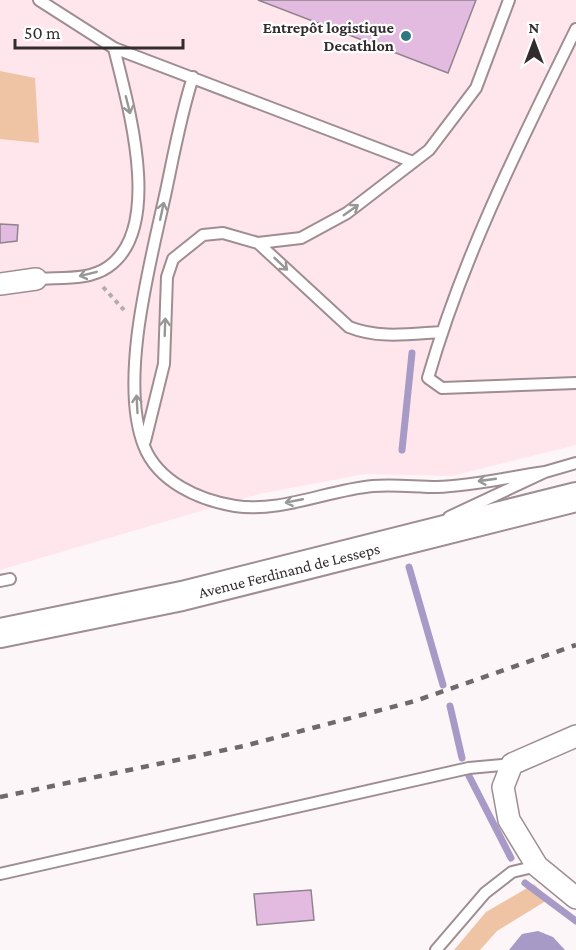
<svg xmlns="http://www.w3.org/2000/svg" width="576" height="950" viewBox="0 0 576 950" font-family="'Crimson Pro',serif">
  <rect width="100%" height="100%" fill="#fdf6f8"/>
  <path fill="#ffe5ec" d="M0 0H576V445L452 476 365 474 259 494 0 570Z"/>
  <path fill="#efc4a4" d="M0 71 35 78 39 143 0 139Z
    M534 884 549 899 497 931 480 950H454L486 912Z"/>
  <path fill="#a89ac7" d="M538 931 553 937 565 950H509L522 934Z"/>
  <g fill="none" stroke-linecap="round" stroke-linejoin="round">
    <path stroke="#a89ac7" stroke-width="7" d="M402 450 412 353
      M409 567 443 685
      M450 706 462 758
      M468 774 511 858
      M525 883 576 921"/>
  </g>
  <path fill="#e3bbe0" stroke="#8f848e" stroke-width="1.5" d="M258 0H476L448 73Z
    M0 224 18 225 17 241 0 243Z
    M311 890 314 920 257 925 254 894Z"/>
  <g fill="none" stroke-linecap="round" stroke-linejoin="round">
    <defs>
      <path id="lane" d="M39 0 114 48 413 162
        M576 29C520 143 463 256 428 378L442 388 576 383
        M193 77C181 114 174 153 166 191 151 260 118 380 144 446 158 482 199 500 235 506 281 513 328 490 373 486 394 484 416 487 437 487 473 486 509 477 545 472
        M258 243 301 238 347 213 429 150 476 88 509 0
        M36 279C60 277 88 281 108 267 165 228 127 102 114 48
        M145 441 164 364 167 277 173 259 203 235 223 233 258 243 349 327C379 339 409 334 441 332
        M449 517 545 472 576 463
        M0 581 10 579
        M0 874 469 768 512 764
        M436 950 485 893 512 872 537 866"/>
      <path id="street" d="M0 284 36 279
        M576 736 512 764 503 787 509 820 537 866 576 898"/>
      <path id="secondary" d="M0 633 182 596 576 497"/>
    </defs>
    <use href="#lane" stroke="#9e8e92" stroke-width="14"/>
    <use href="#street" stroke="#9e8e92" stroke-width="24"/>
    <use href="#secondary" stroke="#9e8e92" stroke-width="32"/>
    <path stroke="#b3acae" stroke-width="4" stroke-dasharray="4.5 4.5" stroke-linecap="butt" d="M103 287 124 310"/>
    <use href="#lane" stroke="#fff" stroke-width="10"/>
    <use href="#street" stroke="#fff" stroke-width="21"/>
    <use href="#secondary" stroke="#fff" stroke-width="28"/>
    <path stroke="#6f696b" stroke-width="4.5" stroke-dasharray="8 8" stroke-linecap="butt" d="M0 797 244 746 415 701 576 645"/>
  </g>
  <defs><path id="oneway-shaft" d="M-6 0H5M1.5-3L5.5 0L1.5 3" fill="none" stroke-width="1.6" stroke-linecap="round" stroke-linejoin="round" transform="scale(1.5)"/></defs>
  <g stroke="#989696">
    <use href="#oneway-shaft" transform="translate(128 105) rotate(76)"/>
    <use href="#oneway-shaft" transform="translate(351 210) rotate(-35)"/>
    <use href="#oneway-shaft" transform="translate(162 211) rotate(-78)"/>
    <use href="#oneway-shaft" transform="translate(281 264) rotate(43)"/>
    <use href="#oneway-shaft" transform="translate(88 274) rotate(166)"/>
    <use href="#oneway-shaft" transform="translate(165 327) rotate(-88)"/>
    <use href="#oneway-shaft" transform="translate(137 404) rotate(-93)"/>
    <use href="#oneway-shaft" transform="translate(487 480) rotate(172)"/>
    <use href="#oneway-shaft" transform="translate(294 501) rotate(169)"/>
  </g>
  <circle fill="#2f7781" stroke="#fff" stroke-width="2" cx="406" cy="36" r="6"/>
  <g text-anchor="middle" stroke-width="4.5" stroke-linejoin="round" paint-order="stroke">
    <g font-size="16" font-weight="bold" fill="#322c2e" stroke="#fff" text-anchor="end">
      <text x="394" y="33">Entrepôt logistique<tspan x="394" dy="18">Decathlon</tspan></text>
    </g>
    <g font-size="16" fill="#322c2e" stroke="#fff">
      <text transform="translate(289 570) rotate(-14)" y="6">Avenue Ferdinand de Lesseps</text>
    </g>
  </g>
  <g transform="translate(534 42)" stroke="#ffffff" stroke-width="4.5" paint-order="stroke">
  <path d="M0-4.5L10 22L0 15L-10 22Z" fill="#322c2e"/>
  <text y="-9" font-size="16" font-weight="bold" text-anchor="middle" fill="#322c2e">N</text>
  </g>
  <path d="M15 39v9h168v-9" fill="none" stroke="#322c2e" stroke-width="3"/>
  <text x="24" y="39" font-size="18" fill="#322c2e" stroke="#ffffff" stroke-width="4.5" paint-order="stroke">50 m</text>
</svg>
